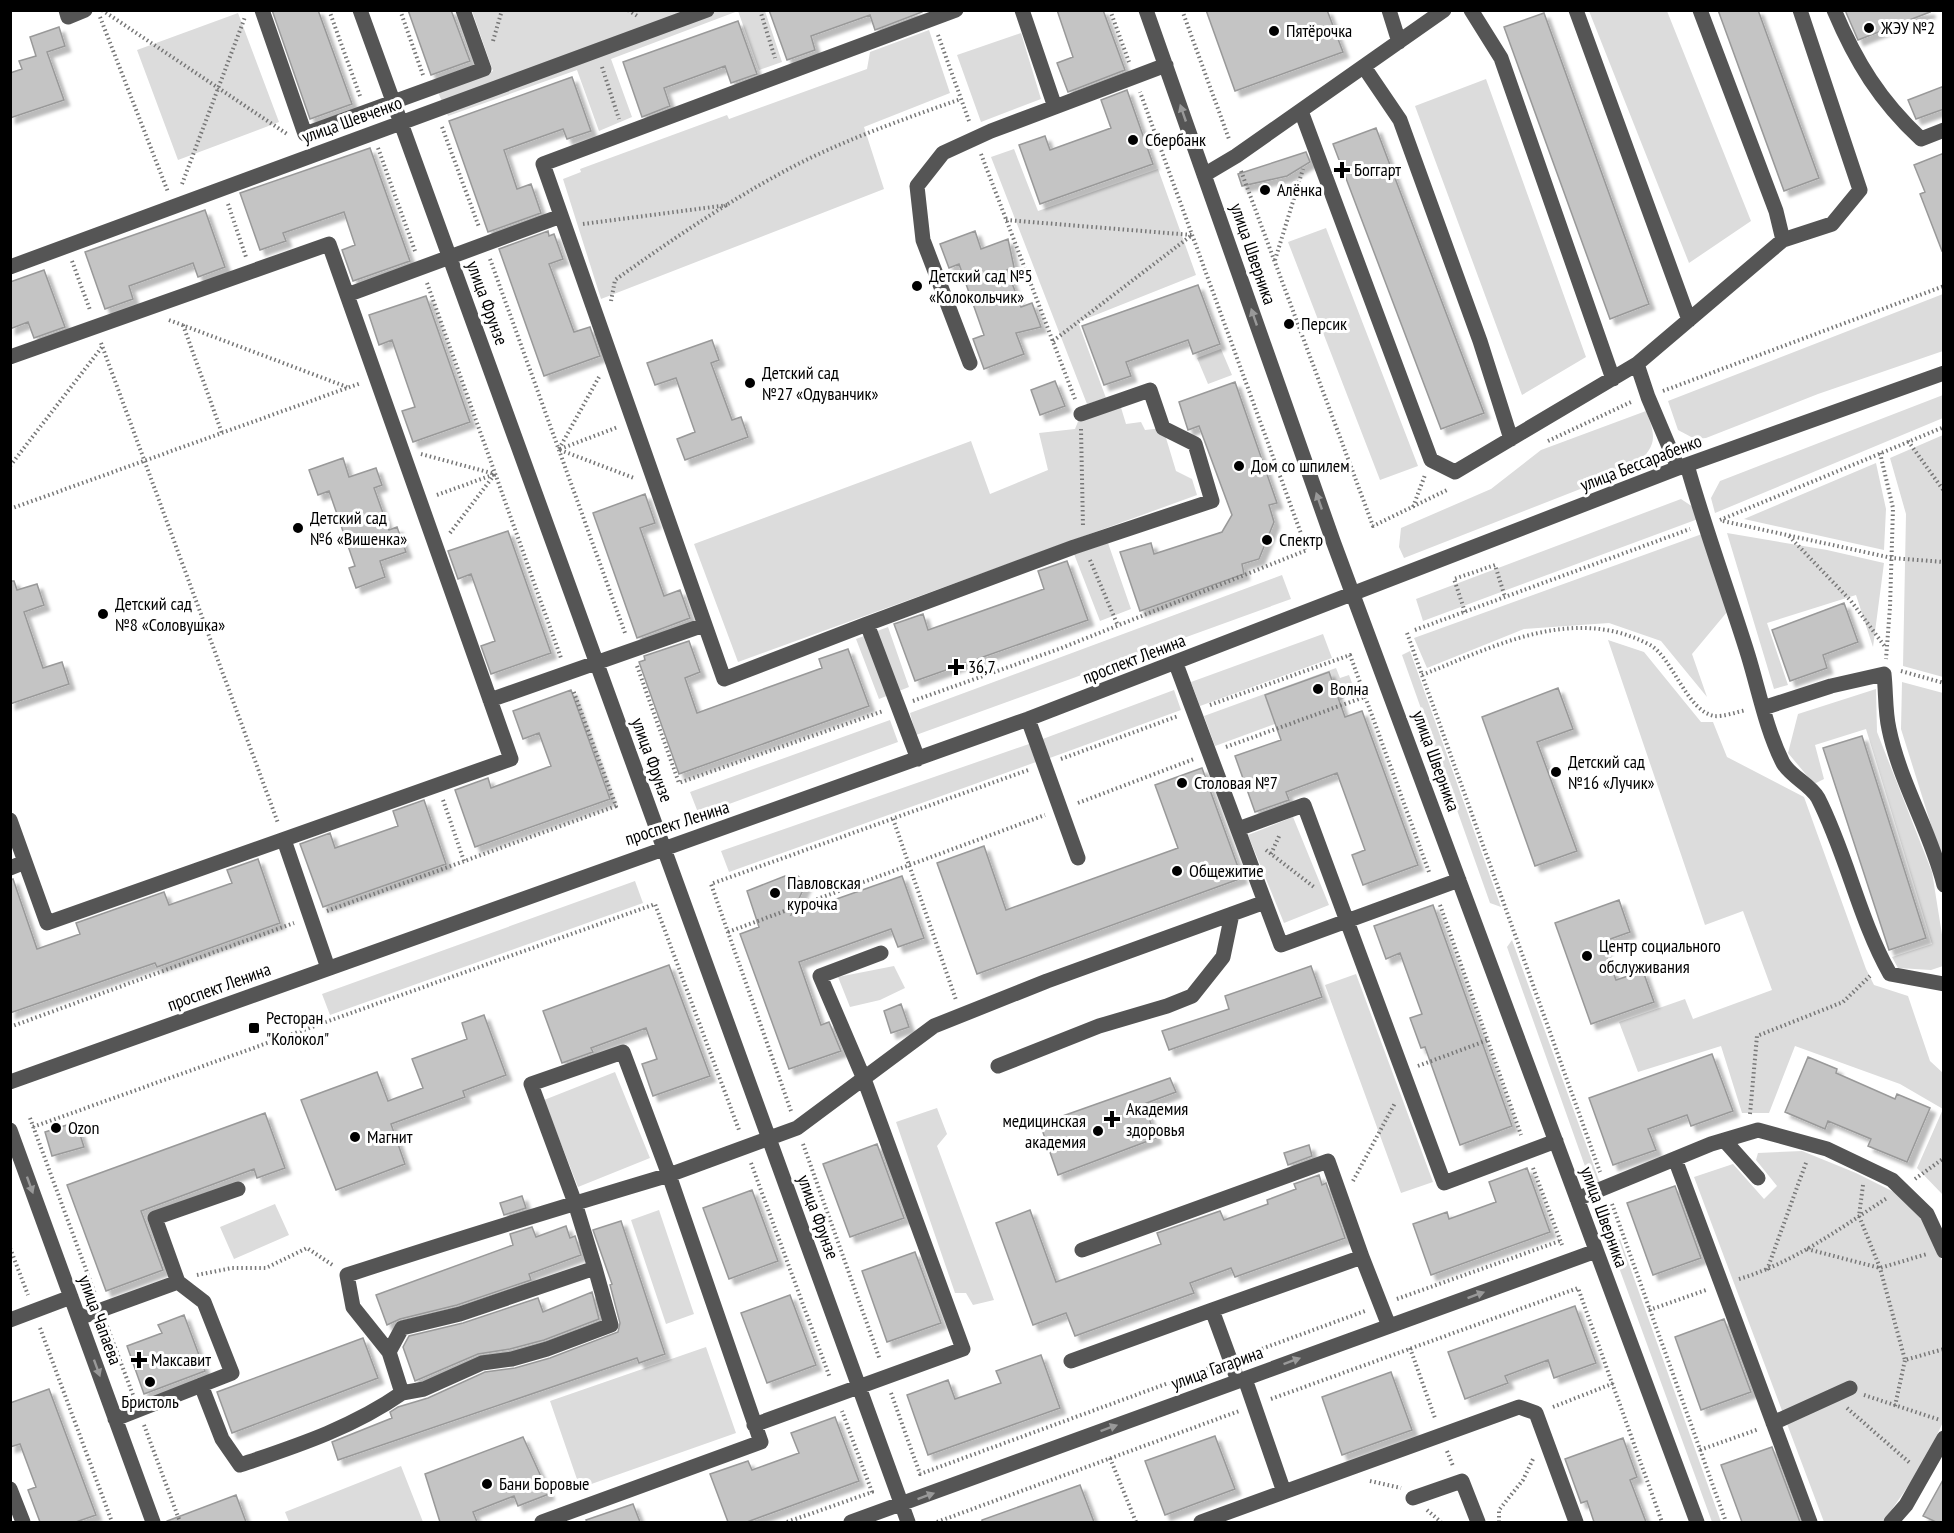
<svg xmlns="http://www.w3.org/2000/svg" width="1954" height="1533" viewBox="0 0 1954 1533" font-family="'PT Sans Narrow',sans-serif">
  <defs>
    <filter id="shadow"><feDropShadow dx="5.5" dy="5.5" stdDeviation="1.5" flood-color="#0004"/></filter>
  </defs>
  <rect width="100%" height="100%" fill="#fff"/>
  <path fill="#dcdcdc" d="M472 11H765L782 62 759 70 738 11 611 59 632 117 599 131 577 70 448 116 438 92 493 71Z
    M1589 11H1667L1751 221 1689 263Z
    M238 13 279 122 178 160 137 50Z
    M929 30 950 93 864 127 884 189 601 299 563 179 581 172 580 169 727 115 729 119 867 69 870 52Z
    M1021 33 1041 99 981 122 957 55Z
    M1486 79 1586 357 1522 395 1415 106Z
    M1014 149 1038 211 1158 169 1196 275 1078 322 1106 398 1087 404 991 157Z
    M1326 228 1418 466 1380 480 1288 242Z
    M1943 294V351L1818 394 1706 438 1695 439 1678 430 1668 401Z
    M1221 349 1232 375 1208 384 1197 358Z
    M1943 395V418L1715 513 1711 498 1720 481Z
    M1119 401 1126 424 1141 422 1145 430 1163 428 1176 471 1192 479 1197 495 738 662 694 544 971 441 990 494 1048 470 1039 433 1075 429 1081 414Z
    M1646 411C1658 441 1655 445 1634 468L1404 558 1399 547 1401 528 1491 489 1541 450Z
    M1943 435V677L1903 666 1906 514 1890 458Z
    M1876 463 1886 509 1884 550 1744 519Z
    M1681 499 1693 507 1698 519 1423 621 1416 599Z
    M1727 533 1827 550 1884 563 1873 647 1856 595 1767 623 1788 685 1774 689Z
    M1702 534 1727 612 1692 654 1707 697 1661 641 1609 623 1524 629 1427 668 1414 638Z
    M1108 543 1131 609 1100 621 1074 554Z
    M1282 575 1291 599 916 735 910 713Z
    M888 627 909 687 879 699 856 639Z
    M1323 634 1332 658 1200 706 1191 682Z
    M1608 640 1644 652 1701 722H1713L1727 757 1804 797 1866 969 1874 985 1908 996 1930 1061 1943 1073V1195L1917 1168 1943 1109 1900 1084 1795 1046 1769 1113H1742L1721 1046 1638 1072 1619 1022 1685 999 1693 1019 1772 990 1743 911 1705 925Z
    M1410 651 1501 907 1490 903 1402 655Z
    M1336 668 1340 678 1349 675 1356 694 1215 746 1204 716Z
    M1902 682 1943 693V863L1901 729Z
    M1876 689 1877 732 1932 872 1943 941V966L1931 970 1898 968 1892 957 1932 944 1866 729 1815 745 1824 779 1814 784 1788 753 1798 714Z
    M1174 690 1181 710 1047 759 1040 740Z
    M890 720 898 742 699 815 690 792Z
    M1029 744 1036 762 729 872 721 851Z
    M1293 817 1329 905 1284 923 1248 835Z
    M635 881 643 903 330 1015 322 994Z
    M1512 940 1600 1183 1592 1186 1507 947Z
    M894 966 905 988 880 1000 850 1007 838 977Z
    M1356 974 1433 1182 1401 1193 1325 985Z
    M615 1072 650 1158 578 1187 544 1100Z
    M937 1108 947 1134 937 1146 994 1300 973 1305 966 1293H955L896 1122Z
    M1802 1151 1856 1173 1902 1196 1925 1222 1943 1263V1422L1923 1465 1883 1522H1824L1694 1177 1733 1164 1764 1199 1777 1186 1756 1160 1758 1153Z
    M275 1204 289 1235 234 1259 220 1227Z
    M659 1210 694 1314 666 1324 631 1220Z
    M1620 1239 1721 1522H1712L1610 1243Z
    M706 1347 736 1433 580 1488 550 1401Z
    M401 1466 423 1522H289L285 1512Z"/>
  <path fill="#c4c4c4" stroke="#999" stroke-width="1.5" filter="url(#shadow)" d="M272 10H318L352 104 310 119Z
    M408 10H451L470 61 431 75Z
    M769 10H922V12L875 30 870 15 811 36 815 50 787 60Z
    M1057 10H1103L1125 70 1068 92 1057 63 1073 57Z
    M1206 10H1327L1343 52 1235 91Z
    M1718 10H1758L1819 178 1784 191Z
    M1845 10H1929L1930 12 1858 40Z
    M1544 13 1649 304 1610 319 1504 27Z
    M738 21 757 74 731 83 725 66 664 88 670 106 642 117 623 62Z
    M59 27 65 46 47 52 64 100 10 118V73L22 69 19 61 36 56 30 37Z
    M572 77 591 131 567 139 563 129 504 150 517 189 531 184 541 213 488 232 449 121Z
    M1944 86V109L1916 119 1908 100Z
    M1127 90 1153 164 1040 204 1019 145 1045 136 1050 150 1111 128 1101 100Z
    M1376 128 1484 413 1441 429 1333 144Z
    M370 148 410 261 353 281 342 250 355 245 344 212 283 233 286 241 260 250 240 193Z
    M1306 152 1310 162 1287 176 1242 186 1238 174Z
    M1944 153V250L1942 251 1920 194 1925 192 1914 165Z
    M205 210 225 267 198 277 193 263 129 286 133 299 105 309 85 252Z
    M548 231 549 236 554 234 563 259 549 264 574 332 590 327 600 356 544 376 499 249Z
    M975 231 981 249 1008 239 1014 267 1007 270 1021 307 1032 303 1041 327 1016 333 1024 354 984 369 973 339 984 335 959 264 949 268 940 244Z
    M44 270 65 327 34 338 28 322 10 329V282Z
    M1198 285 1220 344 1193 354 1188 340 1126 362 1131 376 1104 385 1082 326Z
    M426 296 470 422 413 442 402 411 415 407 392 340 379 345 369 315Z
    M712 340 719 360 711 363 732 420 741 417 748 437 685 460 677 439 695 432 676 378 655 385 647 363Z
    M1055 381 1065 406 1040 415 1031 390Z
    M1235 382 1277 503 1269 505 1274 522 1259 559 1242 564 1244 574 1140 611 1120 552 1151 543 1154 554 1222 532 1232 515 1199 426 1188 430 1179 402Z
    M343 458 349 477 376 468 382 485 374 488 389 530 397 527 406 552 380 561 385 577 356 588 349 568 355 566 329 491 318 495 309 470Z
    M645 494 655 523 640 528 664 596 680 590 690 618 637 638 593 513Z
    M508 531 551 653 491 674 481 646 495 641 471 574 458 579 448 551Z
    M1067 561 1088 620 915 681 894 624 923 614 928 630 1044 589 1038 571Z
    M10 581H14L17 590 37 584 44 605 24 612 43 668 62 662 69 684 10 704Z
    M1844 603 1858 642 1823 655 1827 668 1790 681 1772 630Z
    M689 641 700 672 685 678 697 713 822 668 819 659 848 649 869 706 679 774 639 662 645 660 644 656Z
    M1329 672 1345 717 1362 711 1418 865 1363 885 1352 855 1365 850 1337 773 1286 792 1289 800 1255 812 1235 756 1281 740 1265 695Z
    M1558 688 1573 729 1537 742 1577 851 1535 866 1482 717Z
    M571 690 610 799 475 847 455 790 488 778 491 788 551 766 539 733 523 739 513 711Z
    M1862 736 1926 938 1889 950 1823 748Z
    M1202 768 1242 878 977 974 937 863 984 846 1006 910 1178 848 1155 785Z
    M424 800 446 864 323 907 300 844 330 833 335 848 398 826 393 811Z
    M258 859 280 923 157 967 155 963 10 1013V880L13 879 37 949 80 934 76 923 164 892 169 905 232 883 227 870Z
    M785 876H798L806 884 791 915 902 876 924 938 898 947 891 929 799 962 821 1025 829 1022 841 1051 789 1069 740 934 759 927 747 891Z
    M1619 900 1630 932 1602 942 1616 980 1643 971 1654 1002 1591 1024 1555 923Z
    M1433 905 1512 1126 1460 1145 1425 1047 1421 1048 1410 1018 1422 1014 1400 953 1386 959 1374 926Z
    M669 965 710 1076 653 1096 642 1064 657 1059 646 1028 591 1048 593 1052 562 1063 543 1011Z
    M1311 966 1322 997 1169 1050 1162 1031 1229 1009 1225 996Z
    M901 1004 909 1027 891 1033 884 1011Z
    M484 1015 506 1075 463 1091 465 1097 391 1124 405 1164 336 1190 301 1100 377 1072 388 1101 423 1088 412 1059 467 1039 462 1023Z
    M1712 1054 1733 1111 1691 1126 1687 1115 1648 1129 1656 1150 1613 1165 1589 1098Z
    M1808 1057 1837 1069 1836 1073 1895 1099 1897 1094 1930 1108 1907 1162 1868 1146 1871 1139 1828 1121 1825 1129 1785 1112Z
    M1170 1078 1176 1092 1144 1104 1156 1138 1058 1175 1040 1124Z
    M265 1113 285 1168 257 1178 254 1169 141 1211 163 1270 106 1291 67 1185Z
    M76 1122 84 1147 52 1156 45 1132Z
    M877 1144 904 1218 850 1237 823 1164Z
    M1309 1145 1312 1156 1288 1165 1284 1153Z
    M1527 1168 1550 1232 1431 1275 1413 1224 1447 1212 1449 1219 1496 1202 1489 1182Z
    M1319 1175 1322 1185 1326 1183 1345 1238 1235 1277 1231 1268 1190 1283 1194 1293 1075 1336 1066 1313 1033 1325 996 1223 1030 1210 1056 1282 1161 1244 1157 1233 1220 1211 1224 1220 1268 1204 1267 1200 1296 1189 1294 1184Z
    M1675 1186 1701 1258 1653 1275 1627 1203Z
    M752 1190 778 1261 729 1279 703 1208Z
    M522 1196 526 1208 504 1215 500 1203Z
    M621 1221 665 1354 639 1363 637 1358 338 1460 332 1442 392 1418 390 1412 398 1407 428 1398 485 1372 515 1368 550 1358 618 1332 620 1323 610 1285 612 1284 593 1230Z
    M566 1226 570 1238 575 1236 581 1255 529 1274 531 1280 457 1305 400 1319 387 1325 376 1295 513 1245 510 1234 532 1227 536 1237Z
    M915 1252 941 1323 887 1342 862 1271Z
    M592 1292 599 1319 544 1340 510 1349 478 1354 415 1381 403 1347 409 1336 463 1323 538 1298 543 1312Z
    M790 1295 816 1365 767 1383 741 1313Z
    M1575 1306 1596 1363 1554 1378 1548 1360 1505 1376 1508 1383 1465 1399 1448 1352Z
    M184 1315 205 1371 144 1394 127 1346 162 1333 158 1325Z
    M1724 1319 1751 1392 1701 1410 1675 1337Z
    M363 1338 378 1378 232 1433 217 1392Z
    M1041 1355 1060 1408 928 1455 907 1395 948 1380 955 1399 1001 1383 996 1371Z
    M1391 1372 1412 1430 1342 1455 1322 1397Z
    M49 1389 96 1515 76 1522H40L28 1490 36 1487 20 1444 10 1447V1403Z
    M835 1417 859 1481 747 1522H728L710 1474 748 1461 752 1470 799 1453 791 1433Z
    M1215 1436 1235 1489 1165 1515 1145 1461Z
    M523 1437 549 1494 518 1506 514 1496 473 1512 477 1522H440L425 1474Z
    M1623 1438 1637 1477 1630 1480 1646 1522H1594L1587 1501 1581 1503 1565 1459Z
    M1772 1447 1800 1522H1742L1721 1465Z
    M1944 1478V1522H1936L1923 1516Z
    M1080 1485 1094 1522H982V1520Z
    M236 1495 246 1522H167V1521Z
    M633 1504 640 1522H587L586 1520Z"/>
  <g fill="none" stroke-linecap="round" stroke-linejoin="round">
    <path stroke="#777" stroke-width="4" stroke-dasharray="1.5 3" stroke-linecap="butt" d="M102 10 287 134
      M329 10 360 96
      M400 10 423 75
      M628 10 639 17
      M760 10 775 58
      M1110 10 1129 62
      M1182 10 1229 139
      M100 17 168 192
      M938 35 969 121
      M493 41 502 10
      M1944 58V60
      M602 67 619 119
      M442 127 479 227
      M378 148 415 251
      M981 154 1075 399
      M1241 171 1373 526 1449 489
      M182 184 245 17
      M228 204 246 257
      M1006 220 1192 235 1053 341
      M583 224 728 205
      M490 259 625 633
      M1275 260 1303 169
      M72 261 90 310
      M427 283 561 658
      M611 301 615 280C674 238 736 196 800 163 852 137 907 118 961 99
      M169 320 347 387
      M183 325 222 433
      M101 343 278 823
      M1663 391 1944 286
      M1081 429 1083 527
      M1548 441 1631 402
      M1908 441 1944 491
      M559 449 599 377
      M560 449 618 427
      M560 450 634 478
      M1880 453 1893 508 1890 607 1886 659
      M421 454 495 474
      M10 466 102 347
      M437 495 495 474
      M1413 507 1425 475
      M10 509 361 383
      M1720 520 1944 427
      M1723 521 1892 558 1944 562
      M450 533 495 474
      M1789 536 1851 601 1886 648
      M1090 560 1118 626
      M1465 612 1454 579 1495 565 1505 597
      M1415 630 1690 529
      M1407 633 1600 1172
      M637 666 679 783 883 711
      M1901 671 1944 683
      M1422 675C1495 646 1574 604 1650 645 1673 658 1686 710 1714 716 1723 717 1737 712 1746 710
      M913 701 1059 649 1307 550 1140 92
      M1210 705 1350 655 1429 872
      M1226 747 1367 696
      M1061 759 1178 716
      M443 800 464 861
      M1078 803 1194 759
      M893 819 956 1000
      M1266 850 1314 887
      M1271 854 1280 834
      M1440 905 1521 1135
      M327 911 616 806 573 690
      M728 932 1045 815
      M10 1027 294 923
      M1418 1066 1488 1040
      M791 1111 711 884 1028 770
      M1750 1114 1757 1036 1843 1002 1870 976
      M30 1118 95 1294
      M33 1127 655 904 739 1130
      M803 1144 880 1360
      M751 1163 830 1378
      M1533 1168 1562 1245
      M1915 1179 1944 1158
      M1353 1181 1395 1103
      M1863 1185 1859 1216 1880 1268 1905 1360 1944 1349
      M1612 1204 1726 1522
      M10 1248 28 1295
      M1807 1249 1880 1268 1927 1254
      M1767 1270 1807 1160
      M197 1275 232 1268H266L307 1248 334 1266
      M1739 1279C1793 1263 1839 1229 1887 1198
      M1397 1299 1560 1241
      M1649 1310 1706 1290
      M107 1326 133 1395
      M40 1328 112 1522
      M1410 1348 1435 1418
      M1245 1355 1365 1311
      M891 1393 920 1474 1215 1366
      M1864 1395 1940 1420
      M1271 1399 1578 1288 1662 1522
      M1895 1406 1905 1360
      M1553 1407 1614 1383
      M1847 1408 1911 1464
      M144 1425 180 1522
      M1700 1450 1759 1429
      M1447 1451 1453 1466
      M1110 1458 1136 1522
      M1370 1481 1401 1488
      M1427 1510 1441 1522
      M787 1522 872 1492 842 1411
      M937 1522 1239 1411
      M1499 1522V1510L1523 1480 1533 1459"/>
    <path stroke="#555" stroke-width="15" d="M66 10 68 17 85 10
      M262 10 305 134 484 69 463 10
      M360 10 908 1522
      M1022 10 1055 107 1166 65
      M1146 10 1333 541 1697 1522
      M1389 10 1399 42
      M1471 10 1501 58 1613 379
      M1576 10 1689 320
      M1834 10C1856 62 1880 101 1921 139L1944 130
      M1364 67 1400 120 1480 341 1511 439
      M1301 111 1431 460 1455 472 1637 364 1783 240 1776 211 1700 10
      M1204 175 1236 156 1444 10
      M1783 240 1832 224 1860 190 1800 10
      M10 267 707 10
      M347 295 561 216
      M10 357 329 244 511 759 47 923 10 820
      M970 363 923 240 917 186 943 153 991 131 1055 107
      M1637 364 1648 397 1678 468
      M1687 465C1705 529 1728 591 1748 655 1759 691 1766 729 1783 763 1791 777 1810 784 1818 798 1847 855 1859 919 1890 974L1944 984
      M867 624 724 679 543 164 956 10
      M1176 664 1281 945 1459 880
      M490 700 704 625
      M1763 708 1831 686 1884 674C1886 692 1885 712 1889 729 1900 783 1931 832 1944 885
      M1028 719 1078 858
      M918 759 867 624 1074 547 1212 501 1195 444 1163 428 1150 390 1081 414
      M1238 829 1304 805 1444 1183 1556 1141
      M284 840 328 968
      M10 868 25 862
      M998 1066 1099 1026 1167 1006 1192 996 1223 957 1232 914
      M10 1082 1028 719 1678 468 1944 373
      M10 1130 153 1522
      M1724 1140 1758 1178
      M1675 1159 1810 1522
      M1577 1199 1711 1144 1758 1130 1827 1149 1892 1180 1927 1214 1944 1251
      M1082 1250 1328 1161 1362 1257 1212 1310 1238 1381
      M1362 1257 1389 1326
      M79 1318 178 1282 155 1218 238 1189
      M10 1320 71 1297
      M389 1352 353 1307 347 1275C454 1240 562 1207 669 1175L623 1052 531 1084 575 1203 595 1268 460 1314 402 1328 389 1352 402 1393 424 1389 482 1363 512 1359 547 1349 611 1325 595 1268
      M1071 1361 1212 1310
      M1245 1379 1284 1492 1519 1407 1536 1413 1576 1522
      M201 1385 222 1439 240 1465C296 1446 352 1428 402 1393
      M115 1419 232 1373 204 1302 178 1282
      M1773 1423 1850 1388
      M754 1425 963 1349 864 1079 820 976 881 953
      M10 1489 23 1522
      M1413 1498 1462 1481 1478 1522
      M542 1522 761 1442 669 1175 797 1128 934 1026 1047 981 1265 902
      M851 1522 1596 1251
      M1201 1522 1284 1492
      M1891 1522 1906 1505 1944 1438"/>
  </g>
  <defs><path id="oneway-solid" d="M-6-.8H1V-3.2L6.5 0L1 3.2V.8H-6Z" transform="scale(1.5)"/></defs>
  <g fill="#999">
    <use href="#oneway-solid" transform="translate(1183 113) rotate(-109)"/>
    <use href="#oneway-solid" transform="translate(1254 317) rotate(-109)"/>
    <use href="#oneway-solid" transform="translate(1319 501) rotate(-109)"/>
    <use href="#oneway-solid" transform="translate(30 1185) rotate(70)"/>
    <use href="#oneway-solid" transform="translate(1476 1295) rotate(-20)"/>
    <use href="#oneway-solid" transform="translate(1292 1361) rotate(-20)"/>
    <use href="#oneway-solid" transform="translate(97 1368) rotate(70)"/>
    <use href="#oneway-solid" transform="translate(1109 1428) rotate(-20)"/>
    <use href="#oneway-solid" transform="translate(926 1496) rotate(-20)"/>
  </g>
  <g fill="#000" stroke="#fff" stroke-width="2">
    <circle cx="1869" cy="28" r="6"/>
    <circle cx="1274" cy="31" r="6"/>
    <circle cx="1133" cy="140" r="6"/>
    <path d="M1339 161h6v6h6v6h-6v6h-6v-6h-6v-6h6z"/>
    <circle cx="1265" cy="190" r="6"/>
    <circle cx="917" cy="286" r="6"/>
    <circle cx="1289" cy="324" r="6"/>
    <circle cx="750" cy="383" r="6"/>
    <circle cx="1239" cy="466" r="6"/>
    <circle cx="298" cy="528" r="6"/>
    <circle cx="1267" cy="540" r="6"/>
    <circle cx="103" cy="614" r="6"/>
    <path d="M953 658h6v6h6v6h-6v6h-6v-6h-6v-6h6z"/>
    <circle cx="1318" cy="689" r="6"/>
    <circle cx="1556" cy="772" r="6"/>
    <circle cx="1182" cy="783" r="6"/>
    <circle cx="1177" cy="871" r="6"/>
    <circle cx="775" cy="893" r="6"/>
    <circle cx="1587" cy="956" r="6"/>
    <rect x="248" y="1022" width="12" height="12" rx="3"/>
    <path d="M1109 1110h6v6h6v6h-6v6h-6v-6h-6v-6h6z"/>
    <circle cx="56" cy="1128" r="6"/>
    <circle cx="1098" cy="1131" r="6"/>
    <circle cx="355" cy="1137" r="6"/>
    <path d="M136 1351h6v6h6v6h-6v6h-6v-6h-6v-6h6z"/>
    <circle cx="150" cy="1382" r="6"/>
    <circle cx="487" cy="1484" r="6"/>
  </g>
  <g text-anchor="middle" stroke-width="6" stroke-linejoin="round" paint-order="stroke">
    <g font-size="18" fill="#000" stroke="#fff" text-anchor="start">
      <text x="1881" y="34">ЖЭУ №2</text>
      <text x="1286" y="37">Пятёрочка</text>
      <text x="1145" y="146">Сбербанк</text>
      <text x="1354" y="176">Боггарт</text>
      <text x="1277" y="196">Алёнка</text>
      <text x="929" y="282">Детский сад №5<tspan x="929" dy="21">«Колокольчик»</tspan></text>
      <text x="1301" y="330">Персик</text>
      <text x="762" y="379">Детский сад<tspan x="762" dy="21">№27 «Одуванчик»</tspan></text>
      <text x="1251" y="472">Дом со шпилем</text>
      <text x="310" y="524">Детский сад<tspan x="310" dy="21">№6 «Вишенка»</tspan></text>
      <text x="1279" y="546">Спектр</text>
      <text x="115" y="610">Детский сад<tspan x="115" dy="21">№8 «Соловушка»</tspan></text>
      <text x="968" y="673">36,7</text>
      <text x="1330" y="695">Волна</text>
      <text x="1568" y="768">Детский сад<tspan x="1568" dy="21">№16 «Лучик»</tspan></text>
      <text x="1194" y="789">Столовая №7</text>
      <text x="1189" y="877">Общежитие</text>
      <text x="787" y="889">Павловская<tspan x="787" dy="21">курочка</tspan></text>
      <text x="1599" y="952">Центр социального<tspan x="1599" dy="21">обслуживания</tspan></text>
      <text x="266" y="1024">Ресторан<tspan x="266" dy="21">"Колокол"</tspan></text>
      <text x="1126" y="1115">Академия<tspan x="1126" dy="21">здоровья</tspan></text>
      <text x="1086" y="1127" text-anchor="end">медицинская<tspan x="1086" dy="21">академия</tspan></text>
      <text x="68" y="1134">Ozon</text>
      <text x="367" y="1143">Магнит</text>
      <text x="151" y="1366">Максавит</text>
      <text x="150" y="1408" text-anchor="middle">Бристоль</text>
      <text x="499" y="1490">Бани Боровые</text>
    </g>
    <g font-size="18" fill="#000" stroke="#fff">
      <text transform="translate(352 120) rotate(-20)" y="6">улица Шевченко</text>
      <text transform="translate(1253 254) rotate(71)" y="6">улица Шверника</text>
      <text transform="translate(487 303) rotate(70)" y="6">улица Фрунзе</text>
      <text transform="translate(1641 463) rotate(-21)" y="6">улица Бессарабенко</text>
      <text transform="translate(1134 659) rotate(-21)" y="6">проспект Ленина</text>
      <text transform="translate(652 760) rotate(70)" y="6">улица Фрунзе</text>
      <text transform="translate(1436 761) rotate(70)" y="6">улица Шверника</text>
      <text transform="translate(677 823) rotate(-18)" y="6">проспект Ленина</text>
      <text transform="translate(219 987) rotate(-20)" y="6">проспект Ленина</text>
      <text transform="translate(818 1217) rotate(70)" y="6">улица Фрунзе</text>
      <text transform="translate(1604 1217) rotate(70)" y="6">улица Шверника</text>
      <text transform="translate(100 1320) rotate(70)" y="6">улица Чапаева</text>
      <text transform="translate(1217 1368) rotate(-20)" y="6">улица Гагарина</text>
    </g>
  </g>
  <rect width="1954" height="1533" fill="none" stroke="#000000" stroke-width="24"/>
</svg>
